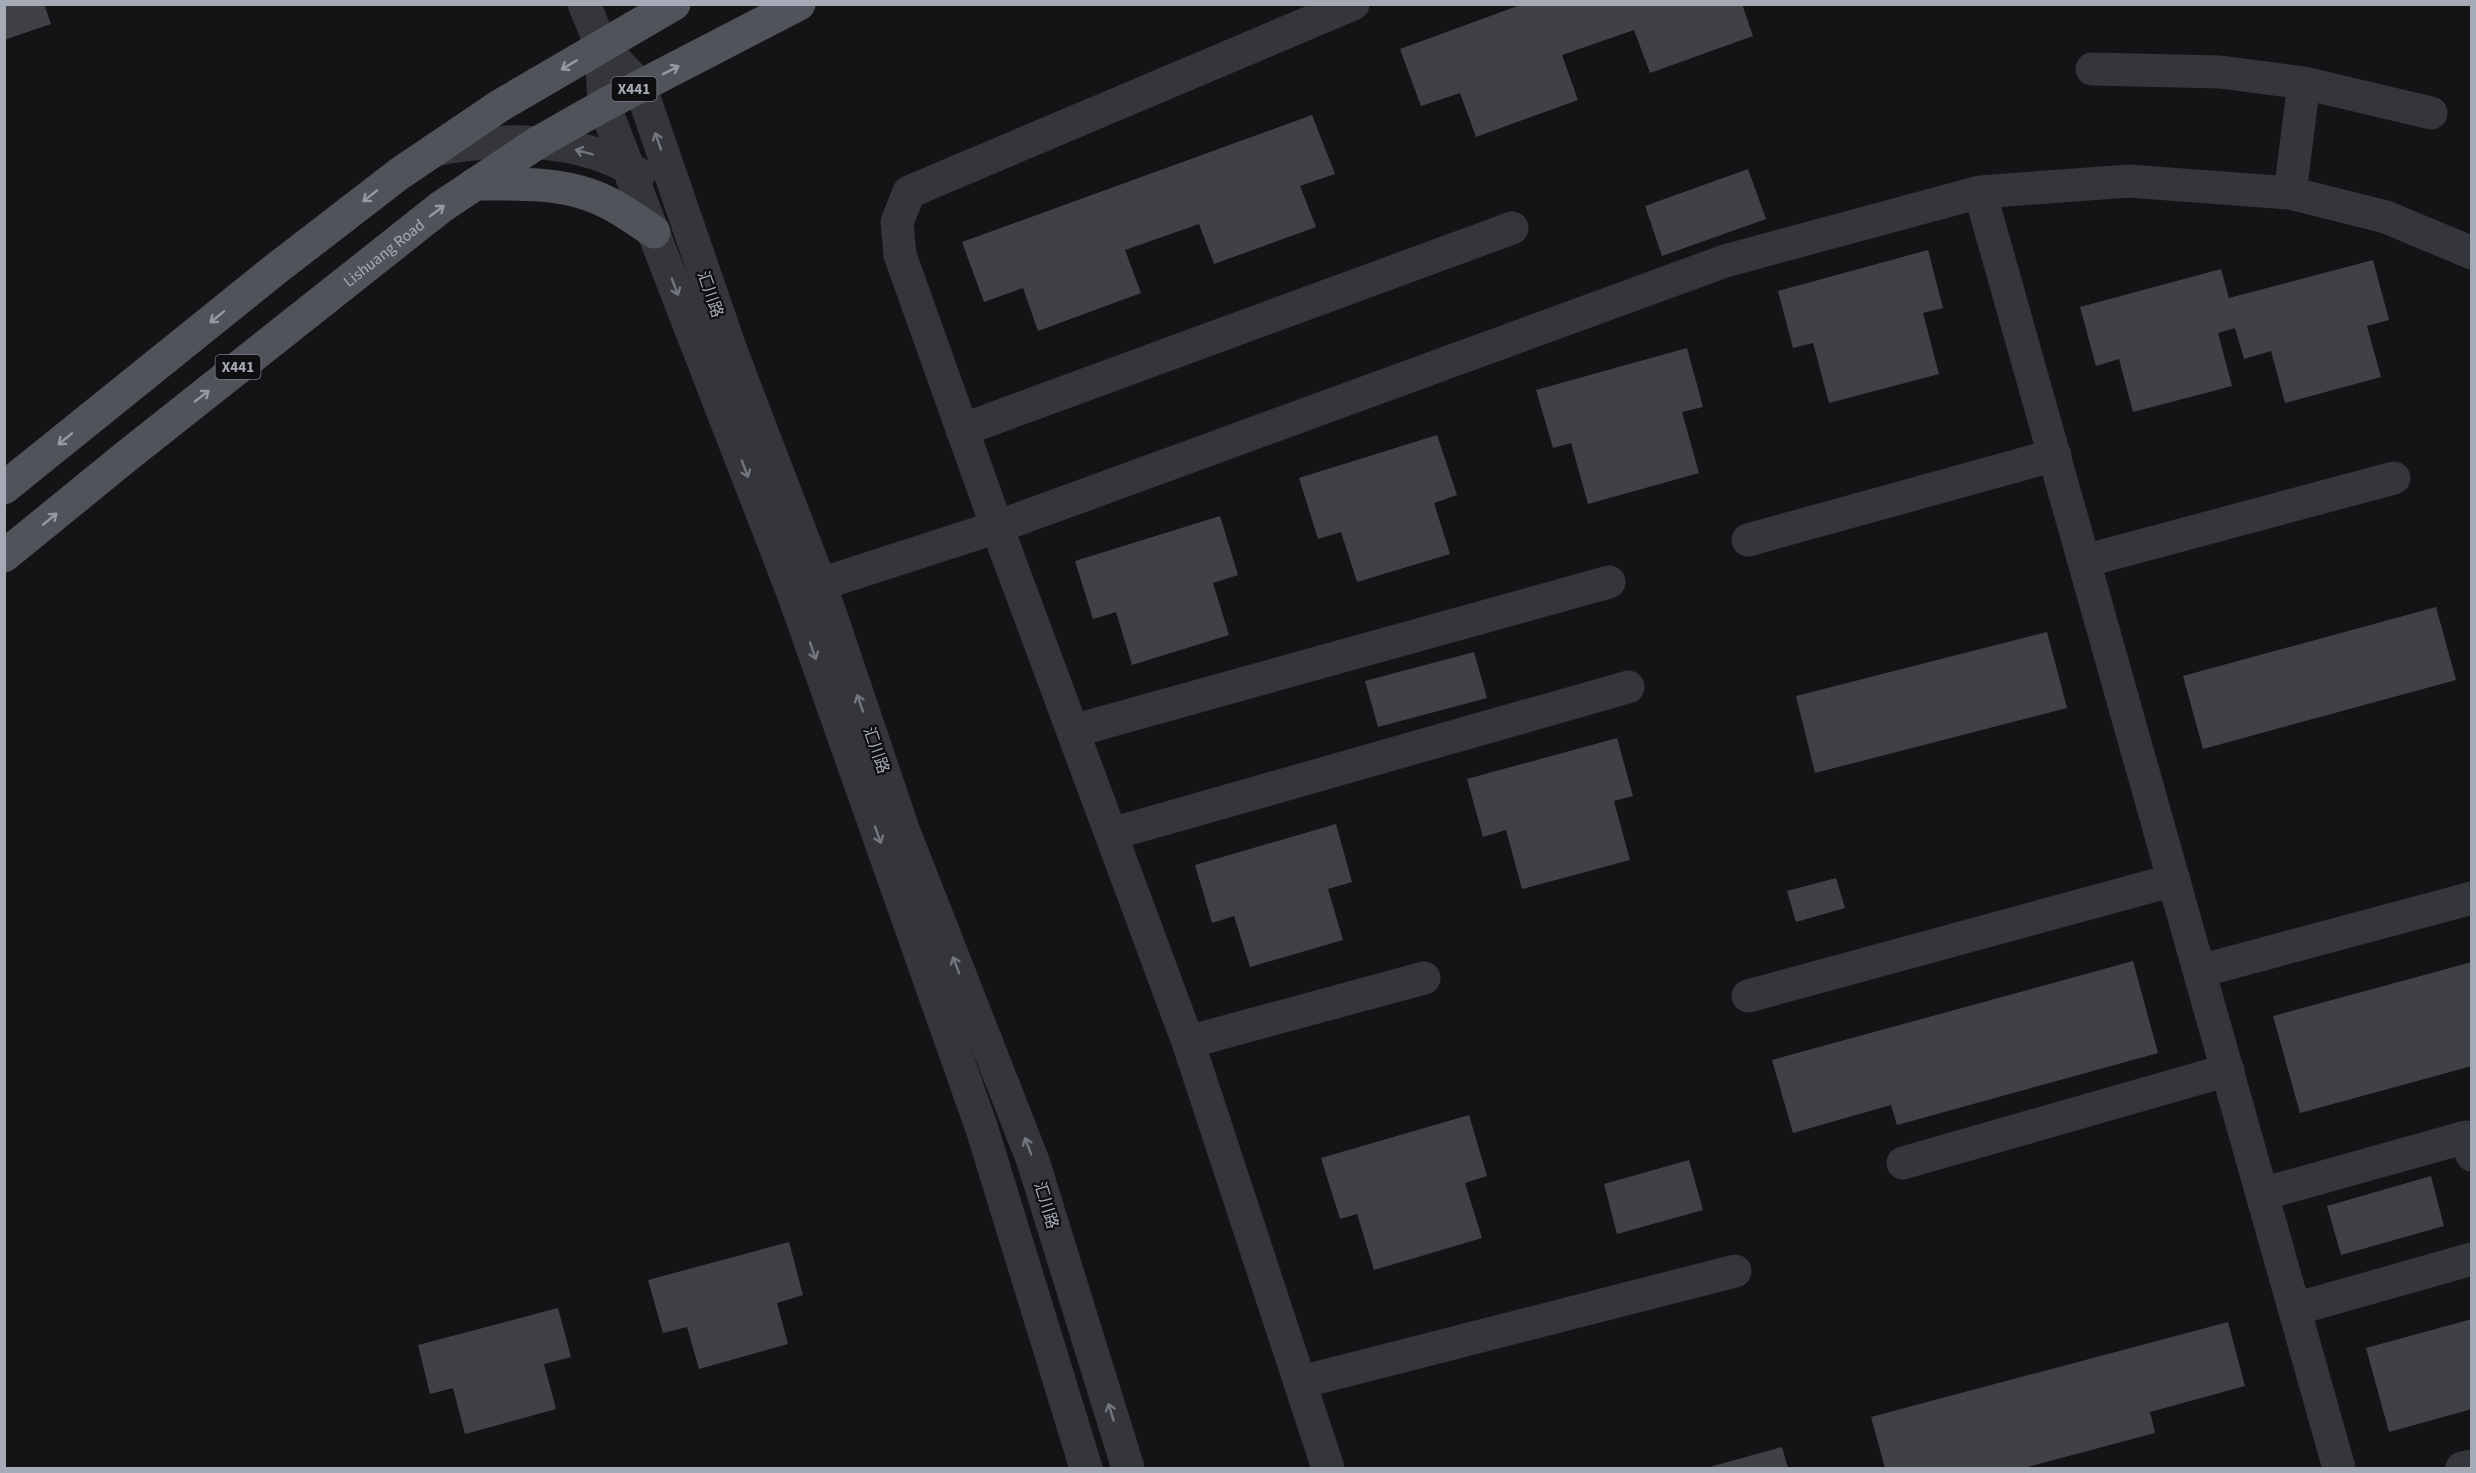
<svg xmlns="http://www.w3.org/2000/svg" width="2476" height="1473" viewBox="0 0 2476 1473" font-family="'Source Sans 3','Noto Sans SC',sans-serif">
  <rect width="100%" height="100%" fill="#141416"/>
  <path fill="#404146" d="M4 4H44L51 24 4 40Z
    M1523 4H1742L1753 36 1650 73 1634 30 1562 55 1578 100 1476 137 1460 93 1421 106 1400 49Z
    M1312 115 1335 174 1300 186 1316 227 1214 264 1199 224 1125 250 1141 293 1038 331 1023 288 984 302 962 242Z
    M1748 169 1766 219 1662 256 1645 206Z
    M1928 250 1943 308 1923 313 1939 374 1829 403 1813 343 1793 348 1778 291Z
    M2373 260 2389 320 2367 326 2381 377 2285 403 2271 351 2244 359 2235 328 2218 333 2232 386 2133 412 2119 359 2096 366 2080 307 2221 269 2229 298Z
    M1687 348 1703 407 1682 412 1699 473 1588 504 1571 443 1553 448 1536 390Z
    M1437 435 1457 495 1434 503 1450 554 1357 582 1341 532 1318 539 1299 478Z
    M1220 516 1238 575 1213 583 1229 635 1132 665 1116 612 1093 619 1075 561Z
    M2436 607 2456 680 2203 749 2183 676Z
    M2047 632 2067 708 1815 773 1796 696Z
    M1474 652 1487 698 1378 727 1365 681Z
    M1617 738 1633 796 1614 801 1630 860 1522 889 1506 830 1483 837 1467 779Z
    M1336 824 1352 882 1328 889 1343 940 1250 967 1234 916 1212 923 1195 865Z
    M1836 878 1845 908 1796 922 1787 891Z
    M2133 961 2158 1053 1897 1125 1891 1105 1793 1133 1772 1060Z
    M2472 962V1066L2300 1113 2273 1016Z
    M1469 1115 1487 1176 1465 1183 1482 1238 1374 1270 1357 1214 1340 1219 1321 1158Z
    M1689 1160 1703 1210 1617 1234 1604 1184Z
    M2431 1176 2444 1226 2341 1255 2327 1206Z
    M789 1242 803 1295 777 1303 788 1344 699 1369 687 1327 663 1333 648 1280Z
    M558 1308 571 1357 544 1364 556 1409 465 1434 453 1388 430 1394 418 1345Z
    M2472 1319V1409L2389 1432 2366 1348Z
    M2228 1322 2245 1386 2150 1412 2155 1433 2024 1468H1885L1871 1417Z
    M1782 1447 1788 1468H1706Z"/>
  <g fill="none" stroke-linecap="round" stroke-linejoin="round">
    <path stroke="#35363b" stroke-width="33" d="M584 4 601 45 640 86 733 356 820 583 903 829 1033 1161 1128 1468
      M601 45 604 105 793 593 982 1129 1086 1468
      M2092 69 2220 72 2304 83 2431 113
      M434 150C501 137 580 136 639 174
      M1980 192 2339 1468
      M2290 193 2304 83
      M962 430 1512 228
      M1748 540 2055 455
      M2084 561 2394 478
      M793 593 997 527 1725 261 1980 192 2129 181 2290 193 2386 217 2472 253
      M1073 731 1609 582
      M1111 834 1628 687
      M2200 971 2472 898
      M1748 996 2174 880
      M1188 1042 1424 978
      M1903 1163 2228 1070
      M2262 1194 2466 1137 2472 1155
      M2295 1309 2472 1259
      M1301 1382 1735 1271
      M1328 1468 1188 1042 997 527 900 255 897 222 909 192 1353 4
      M2462 1468 2472 1466"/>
    <g stroke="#51535a" stroke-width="33">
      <path d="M475 184C513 184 554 182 590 195 613 203 634 218 654 232"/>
      <path d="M4 488 277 268 399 174 501 105 674 4"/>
      <path id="s1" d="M4 556 128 455 441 207 537 143 604 105 799 4"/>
    </g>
  </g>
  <defs><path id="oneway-shaft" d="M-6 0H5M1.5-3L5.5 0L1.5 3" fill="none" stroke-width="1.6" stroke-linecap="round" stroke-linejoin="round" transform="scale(1.5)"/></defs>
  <g stroke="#9499a4">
    <use href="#oneway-shaft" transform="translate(569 65) rotate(149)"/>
    <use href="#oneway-shaft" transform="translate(671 70) rotate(-27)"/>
    <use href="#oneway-shaft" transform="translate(370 196) rotate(142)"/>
    <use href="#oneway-shaft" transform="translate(437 211) rotate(-37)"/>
    <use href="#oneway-shaft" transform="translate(217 317) rotate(141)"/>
    <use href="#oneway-shaft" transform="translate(202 396) rotate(-38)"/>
    <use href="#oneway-shaft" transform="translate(65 439) rotate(141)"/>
    <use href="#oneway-shaft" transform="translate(50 519) rotate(-39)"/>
  </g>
  <g stroke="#73767f">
    <use href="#oneway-shaft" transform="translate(658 141) rotate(-109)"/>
    <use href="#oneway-shaft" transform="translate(584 152) rotate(-165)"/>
    <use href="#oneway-shaft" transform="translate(675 287) rotate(69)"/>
    <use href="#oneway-shaft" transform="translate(745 469) rotate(69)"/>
    <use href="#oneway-shaft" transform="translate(813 651) rotate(71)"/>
    <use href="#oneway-shaft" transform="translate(860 703) rotate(-109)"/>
    <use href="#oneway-shaft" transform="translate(878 835) rotate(71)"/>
    <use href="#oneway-shaft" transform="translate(956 965) rotate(-111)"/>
    <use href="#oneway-shaft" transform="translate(1028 1146) rotate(-111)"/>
    <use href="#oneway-shaft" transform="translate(1111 1412) rotate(-107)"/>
  </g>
  <g text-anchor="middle" stroke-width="4.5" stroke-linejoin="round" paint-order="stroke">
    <g fill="#0f0f11" stroke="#787c84" stroke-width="1.5">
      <rect x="611.5" y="77" width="45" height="24" rx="4.5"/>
      <rect x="215.5" y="355" width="45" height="24" rx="4.5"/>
    </g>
    <g font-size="15" font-weight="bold" fill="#a5abb6">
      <text x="634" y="94">X441</text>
      <text x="238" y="372">X441</text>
    </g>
    <g font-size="16" fill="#a5abb6" stroke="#0f0f11">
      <text dy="6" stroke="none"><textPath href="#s1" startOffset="486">Lishuang Road</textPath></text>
      <text transform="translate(711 294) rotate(71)" y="6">汇川路</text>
      <text transform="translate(877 750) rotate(71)" y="6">汇川路</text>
      <text transform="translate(1047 1205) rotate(73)" y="6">汇川路</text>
    </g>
  </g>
  <rect width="2476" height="1473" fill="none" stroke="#a5abb6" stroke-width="12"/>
</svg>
